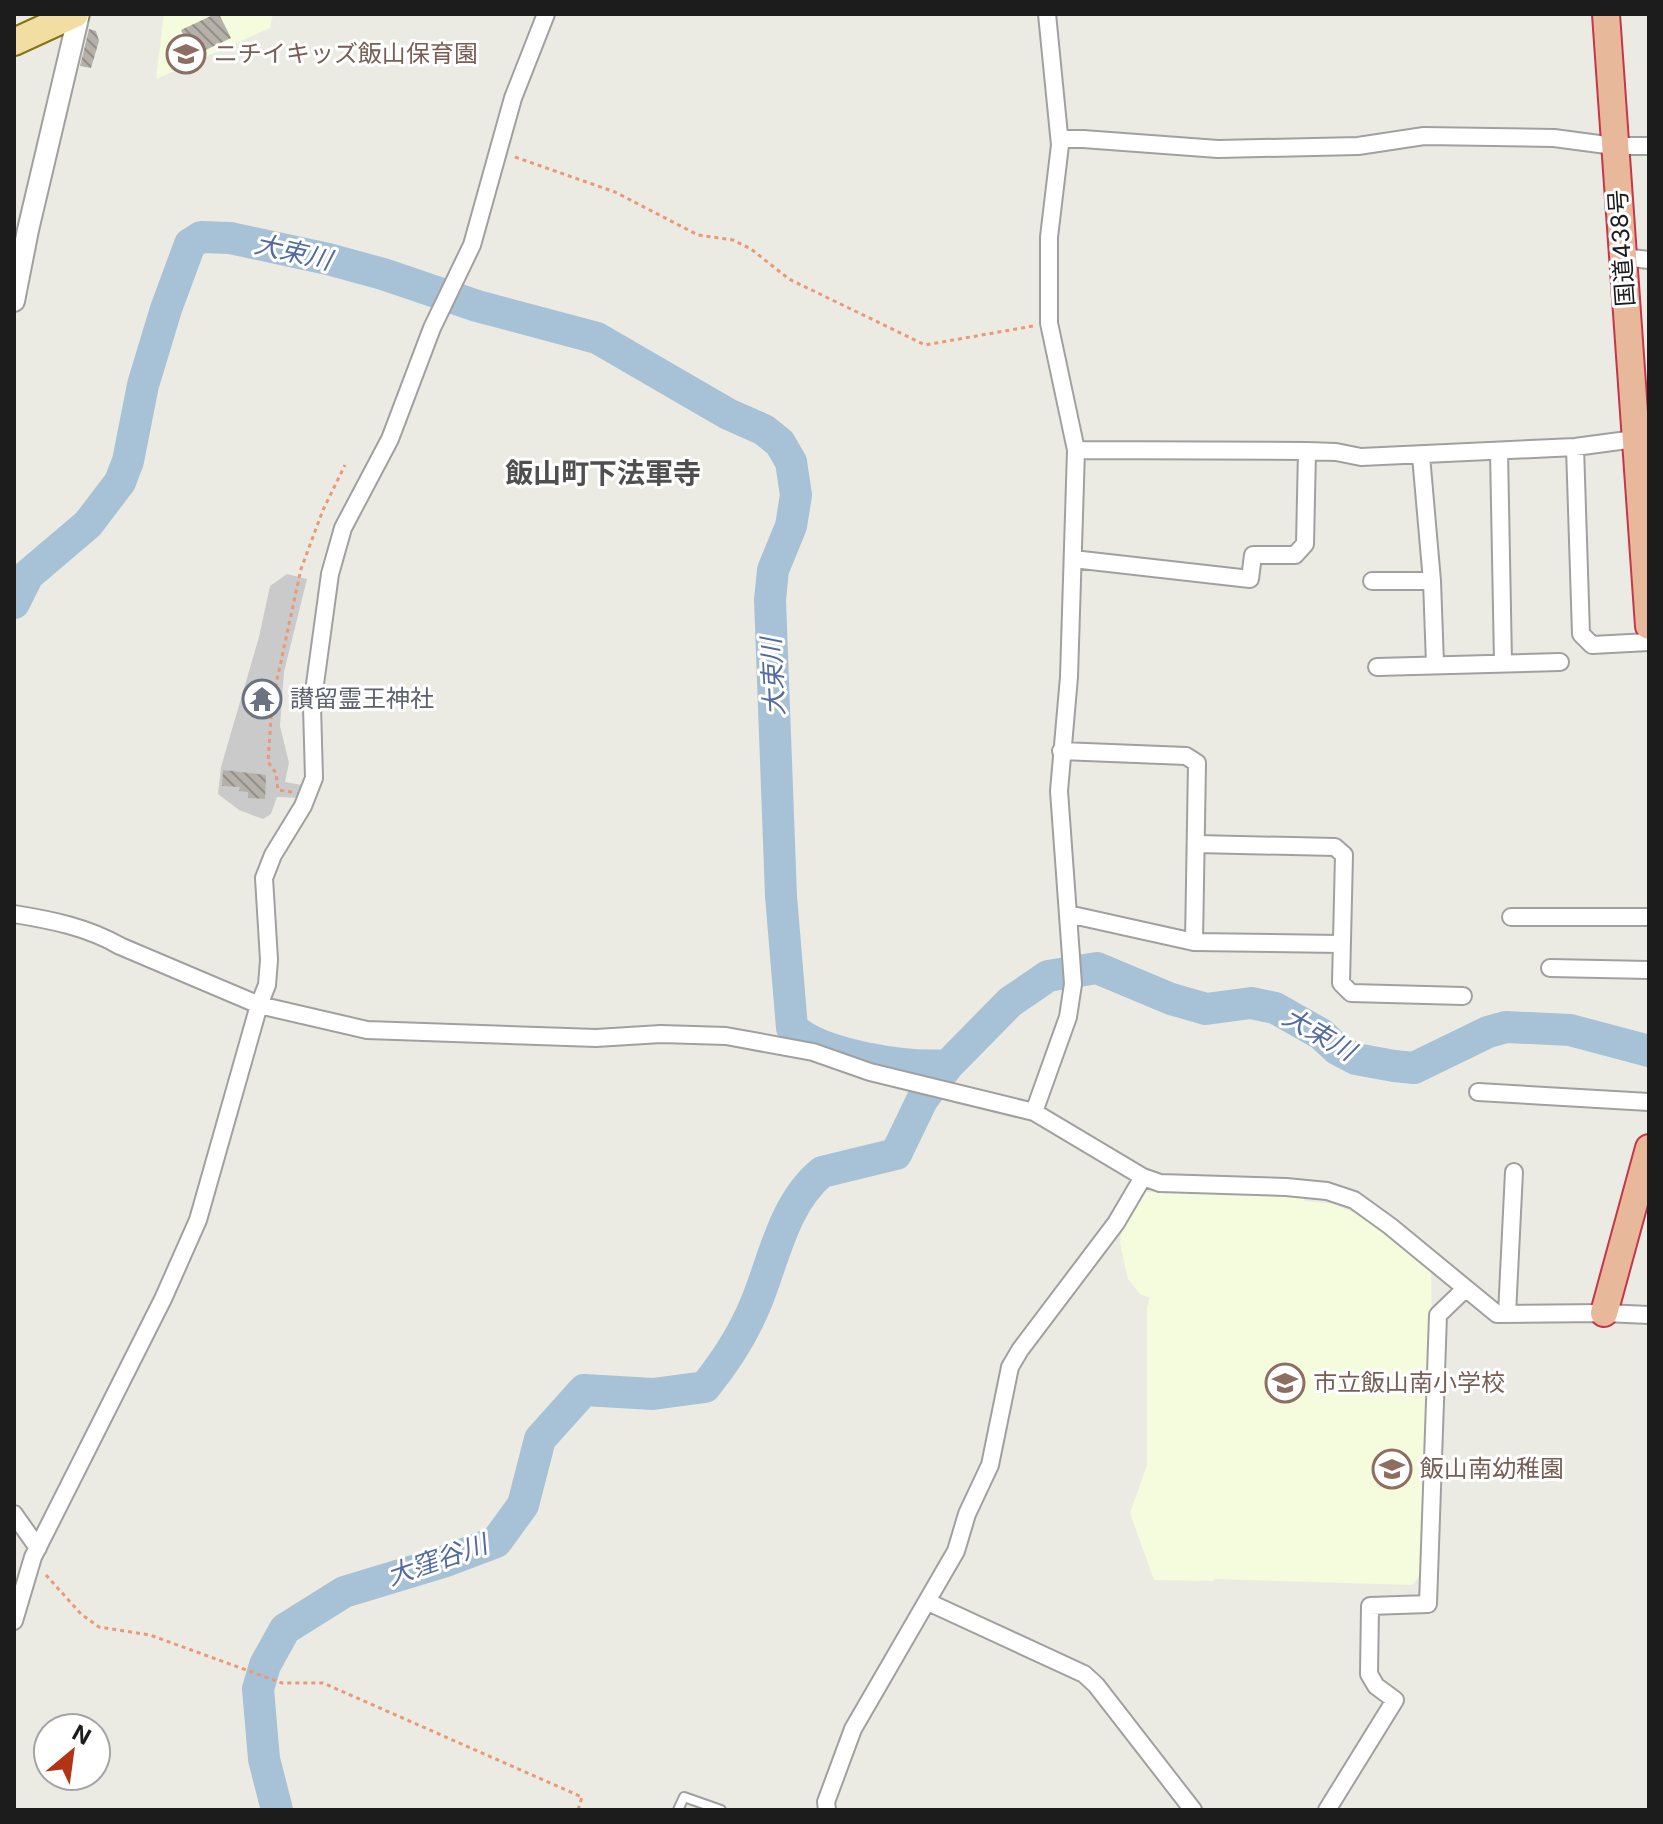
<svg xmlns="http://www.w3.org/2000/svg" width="1663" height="1824" viewBox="0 0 1663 1824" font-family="Inter,'Noto Sans JP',sans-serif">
  <defs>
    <pattern id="building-back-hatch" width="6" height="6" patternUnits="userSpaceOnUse" patternTransform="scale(2)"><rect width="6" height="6" fill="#b5b1a9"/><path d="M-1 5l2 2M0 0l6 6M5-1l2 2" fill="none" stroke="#928f89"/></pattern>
  </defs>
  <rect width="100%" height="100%" fill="#ecebe3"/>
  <path fill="#f5fbdd" d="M164 14H273L270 28 156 79Z
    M1146 1192 1301 1194 1305 1201 1333 1204 1357 1214 1385 1230 1431 1271 1432 1350H1428L1422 1573 1412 1585 1215 1579 1213 1581 1154 1580 1130 1513 1147 1465V1307L1150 1298 1140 1294 1128 1279 1120 1243 1121 1229 1138 1199Z"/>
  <path fill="#cacaca" d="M287 574 307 579 284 672 280 726 289 763 285 782 308 786 304 798 277 797 271 814 263 819 239 810 218 794 221 767 259 637 270 586Z"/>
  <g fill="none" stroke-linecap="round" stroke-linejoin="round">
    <path stroke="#a7c2d6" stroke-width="32" d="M14 603 28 575 88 524 120 482 128 461 143 385 166 309 190 244 201 237 230 238 328 259 383 274 477 306 597 338 728 414 764 430 780 443 791 462 796 495 791 526 773 570 770 600 781 896 792 1028C822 1056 907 1068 948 1065
      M277 1810 264 1759 258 1689 265 1665 285 1629 344 1592 443 1562 496 1542 523 1505 540 1439 584 1390 653 1394 705 1387C726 1361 743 1335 756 1303 774 1260 783 1204 822 1172L896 1154 922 1100 948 1065 1010 1002 1048 976 1097 968 1171 999 1206 1009 1251 1003 1275 1008 1321 1034 1337 1049 1356 1059 1394 1066 1414 1068 1488 1032 1506 1027 1570 1030 1649 1051"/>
  </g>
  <path fill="url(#building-back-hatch)" d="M215 14H219L231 38 193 56 181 30Z
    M89 29 96 31 99 41 91 68 80 66Z
    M223 770 266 775 265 799 248 798V792L239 791 240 787 222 786Z"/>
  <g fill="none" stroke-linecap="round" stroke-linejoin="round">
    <defs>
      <path id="service" d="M678 1810 684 1797 721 1810"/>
      <path id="minor" d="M1060 139H1083L1218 149 1358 146 1424 136 1554 138 1614 146H1649
        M1622 257 1649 260
        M1575 447 1581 634 1592 645 1649 642
        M1076 450 1307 451 1336 452 1361 457 1575 447 1635 439
        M1499 451 1503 662
        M1421 456 1432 581 1435 664
        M1073 559 1250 579 1253 555H1295L1305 544 1307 451
        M1372 581H1432
        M1377 667 1560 662
        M1061 751 1186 756 1197 763 1194 942
        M1196 844 1335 847 1344 855 1341 983 1351 993 1463 996
        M14 914C51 920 87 927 120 946L259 1005 367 1030 596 1038 661 1034 726 1036 813 1052 870 1072 1034 1112 1143 1177 1160 1183 1286 1187 1327 1191 1354 1200 1390 1226 1497 1314 1604 1313 1649 1315
        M1068 914 1194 942 1341 944
        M1511 917H1649
        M1550 968 1649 970
        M1478 1092 1649 1102
        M1034 1112 1068 1017 1073 984 1059 791 1069 677 1076 450 1049 323V237L1060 145 1047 14
        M1507 1314 1514 1172
        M14 1514 38 1548
        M928 1602 1084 1674 1096 1685 1193 1810
        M14 1621 33 1557 163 1299 198 1220 259 1005 267 985 269 960 264 878 273 855 303 806 314 778 312 706 330 574 343 528 390 439 432 328 472 245 513 98 546 14
        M827 1810 826 1802 853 1729 956 1551 967 1514 990 1465 1010 1367 1020 1350 1116 1223 1143 1177
        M1327 1810 1395 1700 1376 1686 1369 1674 1370 1606 1428 1604 1438 1315 1465 1289"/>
      <path id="tertiary" d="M14 301 28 230 79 14"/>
      <path id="primary" d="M14 42 75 14"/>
      <path id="trunk" d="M1606 14 1649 626
        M1604 1313 1649 1148"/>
    </defs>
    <use href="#service" stroke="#a0a0a0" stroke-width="12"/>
    <use href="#minor" stroke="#a0a0a0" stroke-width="20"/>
    <use href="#tertiary" stroke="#a0a0a0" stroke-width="24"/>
    <use href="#primary" stroke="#85740f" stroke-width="30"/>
    <use href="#trunk" stroke="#c5364b" stroke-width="30"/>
    <path stroke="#eb9876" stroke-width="3" stroke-dasharray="4 4" stroke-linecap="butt" d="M515 157 615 192 698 235 733 240 751 249 789 279 925 345 1033 326
      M292 792 278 790 276 773 268 762 272 703 301 569 323 510 345 465
      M46 1575 81 1614 99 1627 150 1635 282 1683H323L582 1797 578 1810"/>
    <use href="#service" stroke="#fff" stroke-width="8"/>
    <use href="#minor" stroke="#fff" stroke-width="16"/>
    <use href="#tertiary" stroke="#fff" stroke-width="20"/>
    <use href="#primary" stroke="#f2dea3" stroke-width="26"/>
    <use href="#trunk" stroke="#e7b89a" stroke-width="26"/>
  </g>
  <defs>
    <symbol id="school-ring" viewBox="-11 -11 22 22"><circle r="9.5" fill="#fff" stroke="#8d6e63" stroke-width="1.5"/><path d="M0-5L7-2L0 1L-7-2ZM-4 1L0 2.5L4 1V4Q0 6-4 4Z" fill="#8d6e63"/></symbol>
    <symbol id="temple-ring" viewBox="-11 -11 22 22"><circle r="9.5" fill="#fff" stroke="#6b7280" stroke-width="1.5"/><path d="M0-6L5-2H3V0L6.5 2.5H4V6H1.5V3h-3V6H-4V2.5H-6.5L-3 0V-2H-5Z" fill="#6b7280"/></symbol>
  </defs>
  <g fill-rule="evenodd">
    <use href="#school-ring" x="164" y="32" width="44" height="44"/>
    <use href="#temple-ring" x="240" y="677" width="44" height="44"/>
    <use href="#school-ring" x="1263" y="1361" width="44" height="44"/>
    <use href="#school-ring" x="1370" y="1447" width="44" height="44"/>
  </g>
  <g text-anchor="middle" stroke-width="6" stroke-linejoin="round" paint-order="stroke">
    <g font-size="24" fill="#785e54" stroke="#fff" text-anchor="start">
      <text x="214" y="62">ニチイキッズ飯山保育園</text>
      <text x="1313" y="1391">市立飯山南小学校</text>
      <text x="1420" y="1477">飯山南幼稚園</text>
    </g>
    <g font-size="24" fill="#1c1c1c" stroke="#fff">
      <text transform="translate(1622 248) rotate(-94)" y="8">国道438号</text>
    </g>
    <g font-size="24" fill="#5b616d" stroke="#fff" text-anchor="start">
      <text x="290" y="707">讃留霊王神社</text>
    </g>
    <g font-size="26" font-style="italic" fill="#536ba1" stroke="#fff">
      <text transform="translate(293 252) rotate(13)" y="9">大束川</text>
      <text transform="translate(773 677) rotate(-93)" y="9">大束川</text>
      <text transform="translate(1319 1034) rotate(30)" y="9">大束川</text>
      <text transform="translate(437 1560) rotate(-19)" y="9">大窪谷川</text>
    </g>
    <g font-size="28" font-weight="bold" fill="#4f4f4f" stroke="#fff">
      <text x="603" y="483">飯山町下法軍寺</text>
    </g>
  </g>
  <rect width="1663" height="1824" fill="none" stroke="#1c1c1c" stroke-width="32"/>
  <g transform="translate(72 1752) rotate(29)"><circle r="38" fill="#ffffff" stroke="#a4a4a4" stroke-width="2"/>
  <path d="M0-6L14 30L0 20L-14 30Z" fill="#b43314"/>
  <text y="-12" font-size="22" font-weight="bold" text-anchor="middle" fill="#1c1c1c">N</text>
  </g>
</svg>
